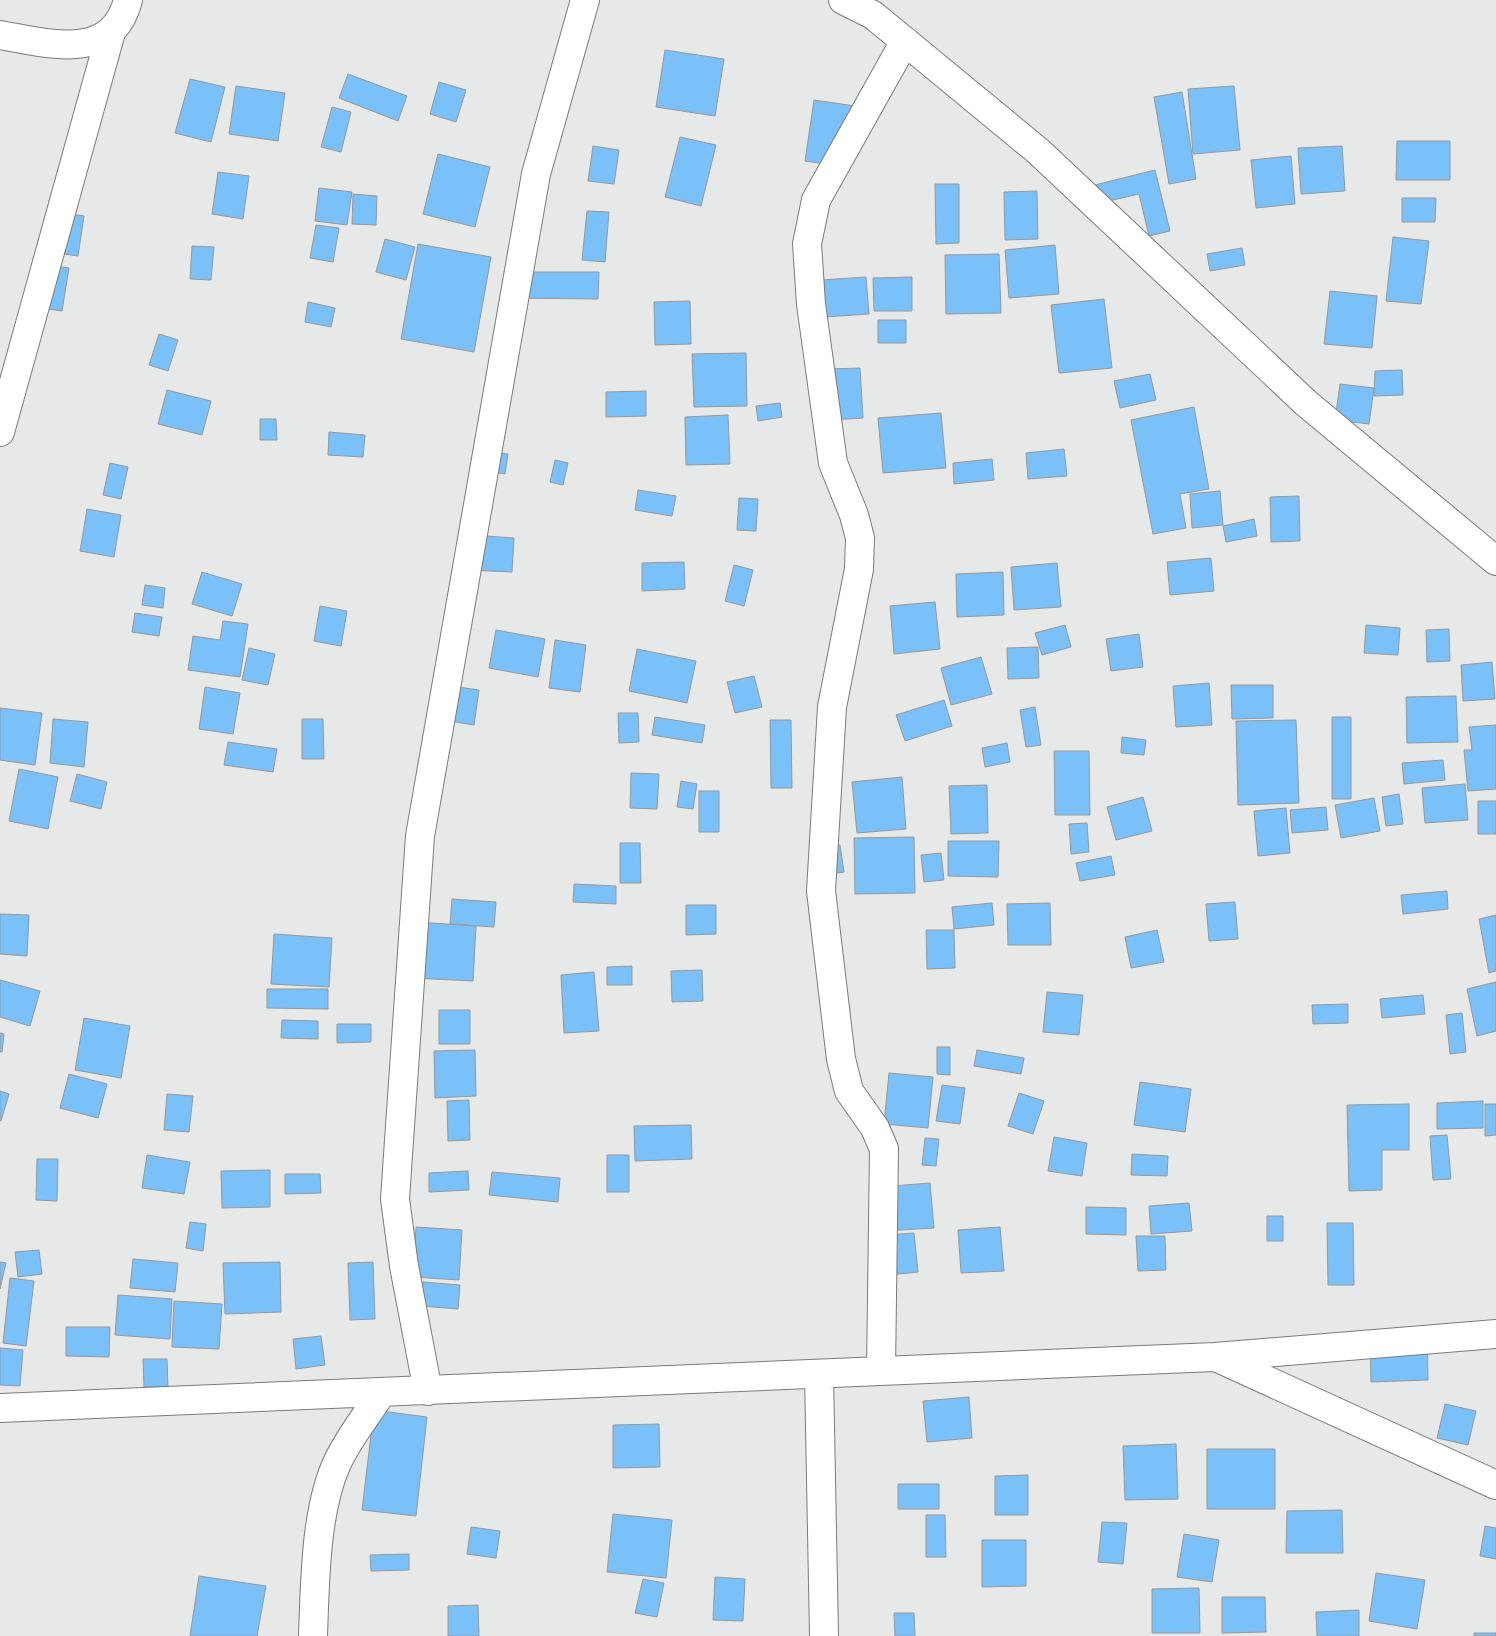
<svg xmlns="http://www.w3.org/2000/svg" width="1496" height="1636" viewBox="0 0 1496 1636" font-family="Literata,serif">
  <rect width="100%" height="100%" fill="#e7e8e8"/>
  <path fill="#7ac1f9" stroke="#979898" d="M665 50 724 59 715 116 656 107Z
    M348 74 407 96 398 121 339 98Z
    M190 79 225 87 211 142 175 133Z
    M439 82 466 90 456 122 430 114Z
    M236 86 285 93 278 141 229 134Z
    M1234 86 1240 150 1193 154 1188 89Z
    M1182 92 1196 179 1169 184 1154 97Z
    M814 100 855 106 846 167 805 161Z
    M332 107 351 112 341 152 321 147Z
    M680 137 716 145 701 206 665 197Z
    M1397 141H1450V180H1396Z
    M593 146 619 150 614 184 588 181Z
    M1342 146 1345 191 1301 194 1298 148Z
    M438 154 490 167 475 227 423 214Z
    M1291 156 1295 204 1256 208 1251 160Z
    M1155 170 1170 231 1149 236 1139 194 1100 203 1095 185Z
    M218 172 249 176 243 219 212 214Z
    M935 184H959V243L936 244Z
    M319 188 352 192 347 225 315 221Z
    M1037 191 1038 239 1005 240 1004 192Z
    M353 194 377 196 376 225 352 224Z
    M1402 198H1436L1435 222H1402Z
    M51 211 84 216 78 256 44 251Z
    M587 211 609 212 605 262 582 260Z
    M316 225 339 228 333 262 310 258Z
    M1393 237 1429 241 1421 304 1386 301Z
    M385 239 415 247 406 280 376 272Z
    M418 244 491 257 474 352 401 339Z
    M1055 245 1059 294 1009 298 1005 250Z
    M192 246 214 247 211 280 190 279Z
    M1242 248 1245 265 1210 271 1207 254Z
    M999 254 1001 313 946 314 945 255Z
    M32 263 69 268 62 311 26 306Z
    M510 272H599L598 299 510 298Z
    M866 277 869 314 809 318 806 281Z
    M912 277V311H874L873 278Z
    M1330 291 1377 296 1372 348 1324 344Z
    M1104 299 1112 368 1059 373 1051 305Z
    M690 301 691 344 655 345 654 302Z
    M308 302 335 308 331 327 305 322Z
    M878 320H906V343H878Z
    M159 334 178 340 168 371 149 365Z
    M746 353 747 406 694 407 692 354Z
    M860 368 863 418 831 420 828 369Z
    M1402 370 1403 395 1374 396 1375 371Z
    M1150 374 1156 400 1120 408 1114 381Z
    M1340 384 1374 388 1369 424 1335 420Z
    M167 390 211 401 202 435 158 424Z
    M646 391V416L606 417V392Z
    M780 403 782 417 758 421 756 406Z
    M1194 407 1209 489 1180 494 1186 528 1153 534 1131 420Z
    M941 413 946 468 883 473 878 418Z
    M728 415 730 464 686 465 685 417Z
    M260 419H276L277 440H260Z
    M329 432 365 435 363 457 328 455Z
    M1064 449 1067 476 1028 479 1026 453Z
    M481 451 508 454 505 474 479 470Z
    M992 459 994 480 954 484 953 463Z
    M555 460 568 463 563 485 550 482Z
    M110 463 128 467 121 499 103 495Z
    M638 490 676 496 672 516 635 510Z
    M1220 491 1223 525 1192 528 1190 494Z
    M1299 496 1300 541 1271 542 1270 497Z
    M739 498 758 499 756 531 737 530Z
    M87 509 121 515 114 557 80 551Z
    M1254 519 1257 536 1226 542 1223 526Z
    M471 535 514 538 512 572 468 570Z
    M1211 558 1214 591 1170 595 1167 562Z
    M684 562 685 589 642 591V563Z
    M1057 563 1061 607 1014 610 1011 567Z
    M734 565 753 570 744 606 725 601Z
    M202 572 242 584 232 616 192 604Z
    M1003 572 1004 615 957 617 956 574Z
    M145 585 165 588 163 608 142 605Z
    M935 602 940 649 894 654 890 606Z
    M320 606 347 611 341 646 314 641Z
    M135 613 162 617 159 636 132 632Z
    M223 621 248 624 240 677 188 670 193 636 220 640Z
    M1065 625 1071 647 1042 655 1035 633Z
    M1366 625 1400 628 1398 655 1364 653Z
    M1449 629 1450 661 1427 662 1426 630Z
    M496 630 545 639 538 677 489 668Z
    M1139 634 1143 667 1111 671 1106 639Z
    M555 640 586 645 580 692 549 688Z
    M1038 647 1039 678 1008 679 1007 648Z
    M249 648 275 654 268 685 242 680Z
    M637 649 696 661 687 703 629 691Z
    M981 657 992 694 951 705 941 668Z
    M1492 662 1495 699 1463 701 1461 665Z
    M754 676 762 707 735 713 727 682Z
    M1209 683 1212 725 1176 727 1173 686Z
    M437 684 479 690 474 725 431 718Z
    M1231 685H1273V718L1232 719Z
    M205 687 240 693 233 734 199 729Z
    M1456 696 1458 742 1407 743 1406 697Z
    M944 700 952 726 905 741 896 715Z
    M1035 707 1041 745 1026 747 1020 710Z
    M0 708 42 713 35 765 0 760Z
    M618 713H638L639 742 619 743Z
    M655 717 705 725 702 743 652 735Z
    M1332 717H1351V799H1332Z
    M53 719 88 722 84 767 50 763Z
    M302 719H323L324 759H302Z
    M770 720H791L792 788H771Z
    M1296 720 1299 803 1238 805 1236 721Z
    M1496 725V789L1468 791 1464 750H1472L1469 727Z
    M1122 737 1146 740 1144 755 1121 753Z
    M228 742 277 749 273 772 224 765Z
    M1007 743 1010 762 985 767 982 748Z
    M1054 751H1089L1090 815H1055Z
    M1443 760 1445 780 1404 784 1402 763Z
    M19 769 58 777 48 829 9 821Z
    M631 773 659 774 657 809 630 808Z
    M77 774 107 782 101 809 70 801Z
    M902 777 906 829 857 833 852 782Z
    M681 781 697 784 693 809 677 807Z
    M1465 784 1468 820 1425 823 1422 788Z
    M987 785 988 833 951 834 949 786Z
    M699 791H719V832H699Z
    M1399 794 1403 824 1386 826 1382 797Z
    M1143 797 1152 831 1116 840 1107 807Z
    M1374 798 1380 831 1341 838 1335 805Z
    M1478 801H1496V834H1478Z
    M1326 807 1328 830 1292 833 1290 810Z
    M1286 808 1290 853 1258 856 1254 811Z
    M1087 823 1089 852 1071 854 1069 824Z
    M914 837 915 893 855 894 854 838Z
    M948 841H999L998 877 948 876Z
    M620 843H640L641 883H620Z
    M840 845 844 872 817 876 813 849Z
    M941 853 944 880 924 882 921 855Z
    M1111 856 1115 875 1080 881 1076 863Z
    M574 884 616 886V904L573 902Z
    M1447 891 1448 909 1403 914 1401 895Z
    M452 899 496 902 494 927 450 924Z
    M1235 902 1238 939 1209 941 1206 904Z
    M992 903 994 925 954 929 952 907Z
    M1050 903 1051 945H1008L1007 904Z
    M686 905H716V934L686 935Z
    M0 914 29 915 27 956 0 954Z
    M1496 915V971L1489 973 1479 919Z
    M417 922 476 926 473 981 413 978Z
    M926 930H954L955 968 927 969Z
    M1157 930 1164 962 1131 968 1125 937Z
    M274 934 332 938 329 987 271 984Z
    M632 966V985H607V967Z
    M702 970 703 1001 672 1002 671 971Z
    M594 972 599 1031 564 1033 561 975Z
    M0 980 40 991 30 1026 0 1017Z
    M1496 982V1031L1477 1036 1467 989Z
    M267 989H328V1009L267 1008Z
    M1047 992 1083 995 1079 1035 1043 1032Z
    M1423 995 1425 1014 1382 1018 1380 999Z
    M1348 1004V1023L1313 1024 1312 1005Z
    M439 1010H470V1044H439Z
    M1462 1013 1466 1052 1450 1054 1446 1015Z
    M84 1018 130 1026 121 1078 75 1070Z
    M282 1020 318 1021V1039L281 1038Z
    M337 1024H371V1042L337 1043Z
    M0 1033 4 1034 2 1052H0Z
    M937 1047H950V1075L937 1074Z
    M475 1050 476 1096 435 1098 434 1051Z
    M977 1050 1024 1058 1021 1074 974 1066Z
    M889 1073 933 1077 928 1128 884 1124Z
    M69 1074 107 1084 98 1118 60 1108Z
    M1140 1082 1191 1089 1185 1132 1134 1125Z
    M942 1085 965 1088 960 1124 936 1121Z
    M0 1091 9 1094 1 1121H0Z
    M1019 1093 1044 1101 1033 1134 1008 1126Z
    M167 1094 193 1096 189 1132 164 1130Z
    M469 1100 470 1140 448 1141 447 1101Z
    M1483 1101V1128L1437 1129V1103Z
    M1409 1104V1150H1382V1190L1349 1191 1347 1105Z
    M1485 1104H1496V1135L1485 1136Z
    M691 1125 692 1159 635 1161 634 1126Z
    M1447 1135 1451 1179 1433 1180 1430 1136Z
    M1054 1137 1087 1143 1082 1176 1048 1171Z
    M925 1138 939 1139 936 1166 922 1165Z
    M1132 1154 1168 1156 1167 1176 1131 1175Z
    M147 1155 190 1162 184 1194 142 1188Z
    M607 1155H629V1192H607Z
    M37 1159H58L57 1201 36 1200Z
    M270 1170V1207L222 1208 221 1171Z
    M468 1171 469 1190 429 1192V1173Z
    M492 1172 560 1178 558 1202 489 1195Z
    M285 1174H320L321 1193 285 1194Z
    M930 1183 934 1228 883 1231 880 1187Z
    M1189 1203 1192 1231 1151 1234 1149 1206Z
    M1086 1207 1126 1208V1235L1086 1234Z
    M1267 1216H1283V1241H1267Z
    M190 1222 206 1224 203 1251 186 1248Z
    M1327 1223H1353L1354 1285H1328Z
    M416 1227 462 1230 459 1280 413 1277Z
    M1000 1227 1004 1271 961 1273 958 1230Z
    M914 1233 918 1272 879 1276 875 1236Z
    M1136 1236H1165L1166 1270 1138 1271Z
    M39 1250 42 1274 18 1277 15 1252Z
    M133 1259 178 1263 175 1292 130 1288Z
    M0 1262 6 1263 0 1289Z
    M280 1262 281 1312 225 1314 223 1263Z
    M373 1262 375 1319 350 1320 348 1263Z
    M10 1278 34 1281 26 1346 3 1343Z
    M423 1282 460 1285 458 1309 421 1306Z
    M118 1295 172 1299 170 1339 115 1335Z
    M174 1301 222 1304 219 1349 172 1347Z
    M66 1327H110L109 1357 66 1356Z
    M1427 1330 1428 1380 1371 1382 1370 1331Z
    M321 1336 325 1365 296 1369 293 1339Z
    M0 1348 23 1350 20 1386 0 1385Z
    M143 1359H167L168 1387H144Z
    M969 1397 972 1438 927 1442 923 1401Z
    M1445 1404 1476 1411 1468 1445 1437 1438Z
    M374 1410 427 1417 416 1516 362 1510Z
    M659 1424 660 1467 613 1468V1425Z
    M1176 1444 1178 1499 1125 1500 1123 1446Z
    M1207 1449H1275V1509H1207Z
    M1028 1475V1515H995V1476Z
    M898 1484H939V1509H898Z
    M1342 1510 1343 1553H1286L1287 1511Z
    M613 1514 672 1520 666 1578 607 1572Z
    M926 1515H945L946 1557H926Z
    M1102 1522 1127 1523 1123 1564 1098 1562Z
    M1485 1526 1496 1528V1559L1480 1556Z
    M471 1527 500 1531 496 1558 467 1554Z
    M1184 1534 1219 1540 1212 1582 1177 1577Z
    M982 1540H1026V1586L982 1587Z
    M409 1554V1570L371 1571 370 1555Z
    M1376 1573 1425 1580 1417 1629 1369 1621Z
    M199 1576 266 1586 257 1636H190Z
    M715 1577 745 1579 743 1621 713 1620Z
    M643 1579 664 1583 657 1617 635 1613Z
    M1199 1588 1200 1633H1152V1589Z
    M1222 1597H1265L1266 1632 1222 1633Z
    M478 1605 479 1636H448V1606Z
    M1359 1610V1636H1317L1316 1612Z
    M894 1613H914L915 1636H895Z
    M1474 1633H1496V1636H1474Z"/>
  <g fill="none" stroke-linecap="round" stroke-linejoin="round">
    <defs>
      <path id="minor" d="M843 0 873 15 1038 151 1306 403 1496 561
        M0 35C47 43 112 63 128 0
        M0 432 111 32
        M1218 1358 1496 1485
        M881 1371 884 1149 875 1128 849 1091 841 1059 821 891 832 707 859 569 860 538 854 515 833 463 811 304 807 244 816 200 905 41
        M819 1374 824 1636
        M428 1391 404 1266 395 1199 420 836 536 174 585 0
        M0 1408 1215 1357 1496 1334
        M313 1636C315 1584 315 1511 337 1463 348 1439 367 1415 382 1392"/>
    </defs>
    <use href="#minor" stroke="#7a7b7b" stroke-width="30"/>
    <use href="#minor" stroke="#fff" stroke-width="28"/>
  </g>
</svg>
